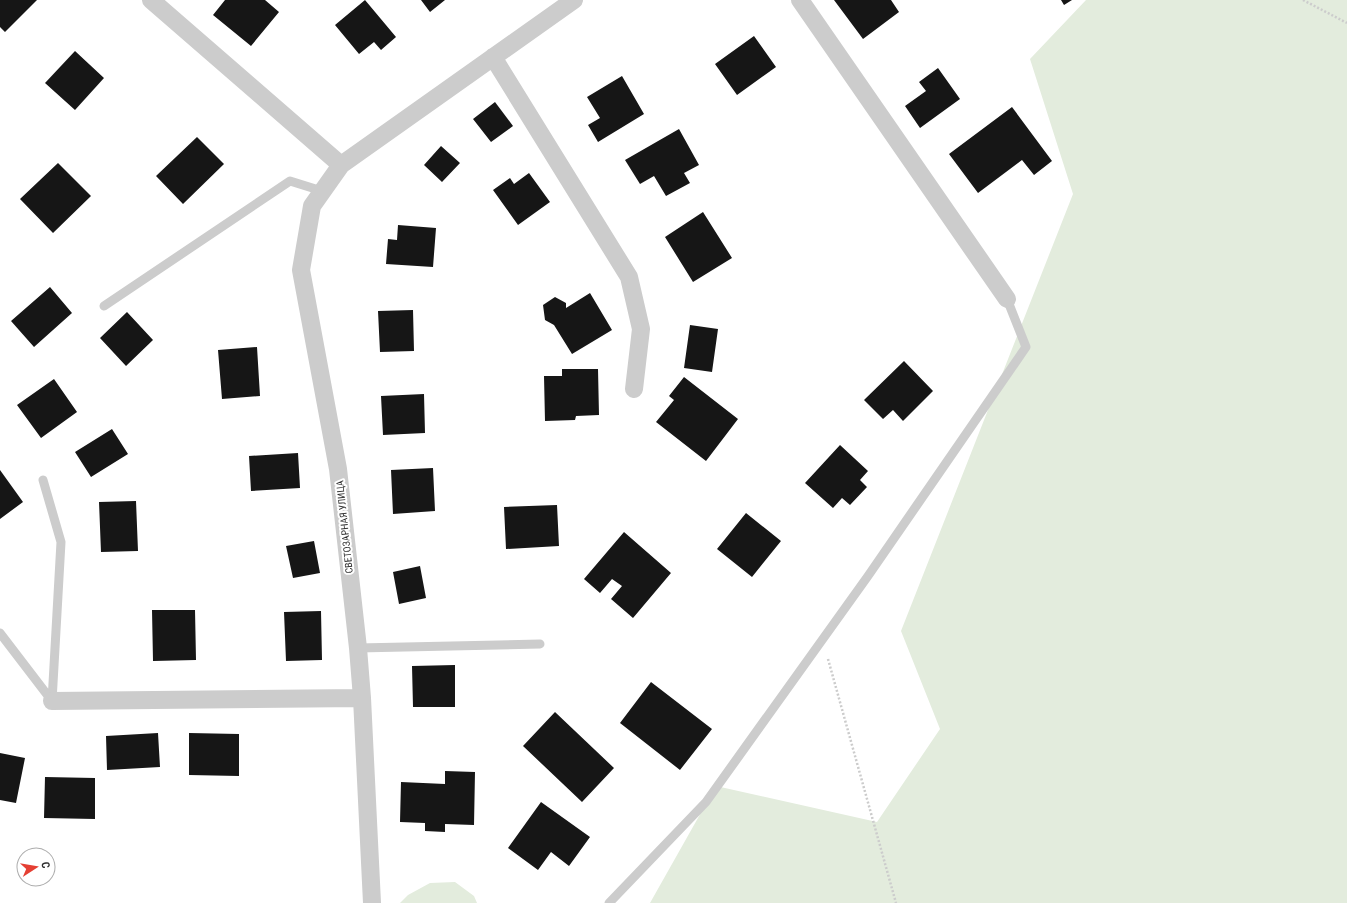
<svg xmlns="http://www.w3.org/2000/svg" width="1347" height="903" viewBox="0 0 1347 903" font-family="'Roboto Condensed',sans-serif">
  <rect width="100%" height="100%" fill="#fff"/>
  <path fill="#e3ecdd" d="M1086 0H1347V903H650L716 786 877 822 940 729 901 631 1073 194 1030 59Z
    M455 882 474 896 477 903H400L408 895 430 883Z"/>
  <path fill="#161616" d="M0 0H37L5 32 0 27Z
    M225 0H265L279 12 251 46 213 15Z
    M365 0 396 37 381 50 374 42 359 54 335 25Z
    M421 0H445L430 12Z
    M834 0H891L899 12 863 39Z
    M1061 0H1072L1064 5Z
    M754 36 776 67 737 95 715 64Z
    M75 51 104 78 75 110 45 83Z
    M938 68 960 99 920 128 905 106 926 91 919 82Z
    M622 76 644 114 598 142 588 125 600 118 587 97Z
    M495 102 513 126 491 142 473 119Z
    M1012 107 1052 161 1034 175 1022 160 978 193 949 154Z
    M679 129 699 165 684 173 690 183 666 196 654 176 640 184 625 160Z
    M197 137 224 164 183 204 156 176Z
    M441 146 460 163 442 182 424 165Z
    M58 163 91 196 53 233 20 199Z
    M529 173 550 202 518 225 493 190 510 178 514 184Z
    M703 212 732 258 693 282 665 237Z
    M398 225 436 228 433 267 386 264 388 239 397 240Z
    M50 287 72 313 34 347 11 321Z
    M590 293 612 330 572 354 554 325 545 320 543 305 555 297 566 303V308Z
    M413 310 414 351 380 352 378 311Z
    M127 312 153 340 126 366 100 338Z
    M690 325 718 329 712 372 684 368Z
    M257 347 260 396 222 399 218 350Z
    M904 361 933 391 903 421 893 410 883 419 864 400Z
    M562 369H598L599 415 576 416 575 420 545 421 544 376H562Z
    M684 377 738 419 706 461 656 422 674 400 669 396Z
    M54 379 77 412 41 438 17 405Z
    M424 394 425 433 383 435 381 396Z
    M112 429 128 454 91 477 75 452Z
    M840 445 868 471 860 480 867 487 850 505 842 498 833 508 805 483Z
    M298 453 300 488 251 491 249 456Z
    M433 468 435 511 393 514 391 470Z
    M0 470 23 502 0 519Z
    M136 501 138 551 101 552 99 502Z
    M557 505 559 546 506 549 504 507Z
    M746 513 781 541 752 577 717 549Z
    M624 532 671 573 633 618 611 599 622 586 612 579 600 593 584 579Z
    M314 541 320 573 293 578 286 546Z
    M420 566 426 598 399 604 393 572Z
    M152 610H195L196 660 153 661Z
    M321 611 322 660 286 661 284 612Z
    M455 665V707H413L412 666Z
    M651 682 712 729 680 770 620 723Z
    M555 712 614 768 582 802 523 746Z
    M158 733 160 767 107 770 106 736Z
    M189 733 239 734V776L189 775Z
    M0 753 25 758 16 803 0 800Z
    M445 771 475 772 474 825 445 824V832L425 831V823L400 822 401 782 445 784Z
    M45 777 95 778V819L44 818Z
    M541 802 590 837 569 866 551 852 538 870 508 848Z"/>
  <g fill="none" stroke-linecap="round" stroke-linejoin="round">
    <path stroke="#ccc" stroke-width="2.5" stroke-dasharray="2 2" stroke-linecap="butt" d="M1303 0 1347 23
      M828 659 896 903"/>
    <path stroke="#ccc" stroke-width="9" d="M104 306 290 181 322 191
      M43 480 61 542 52 701
      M0 633 52 701
      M358 648 540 644
      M609 903 706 802 868 576 1026 347 1007 299"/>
    <path stroke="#ccc" stroke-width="18" d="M151 0 341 165
      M800 0 1007 299
      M493 57 629 277 641 329 634 389
      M52 701 362 698
      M372 903 362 698 358 648 338 469 301 270 312 206 341 165 574 0"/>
  </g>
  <g text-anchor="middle" stroke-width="4" stroke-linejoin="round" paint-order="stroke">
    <g font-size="10" fill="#2f2f2f" stroke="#fff">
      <text transform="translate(344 527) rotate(-96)" y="4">СВЕТОЗАРНАЯ УЛИЦА</text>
    </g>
  </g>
  <g transform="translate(36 867) rotate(78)"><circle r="19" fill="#ffffff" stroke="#acacac"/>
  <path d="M0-3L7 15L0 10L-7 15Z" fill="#e53f33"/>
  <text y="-6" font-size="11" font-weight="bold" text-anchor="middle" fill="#2f2f2f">С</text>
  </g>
</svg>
